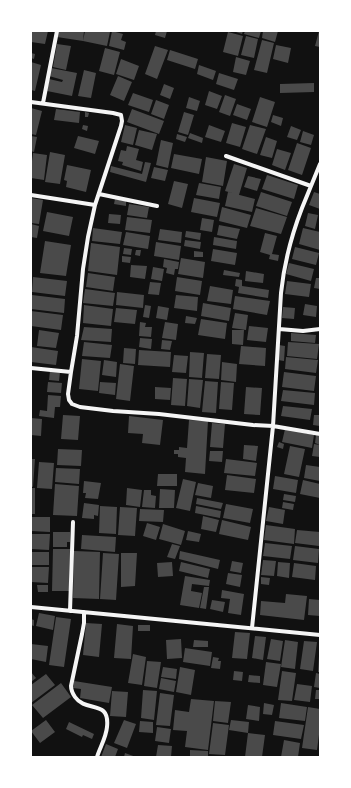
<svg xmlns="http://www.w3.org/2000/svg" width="351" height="788" viewBox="0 0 351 788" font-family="Signika,sans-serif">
  <rect width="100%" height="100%" fill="#111"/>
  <path fill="#4a4a4a" d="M31 31H48L45 44 31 42Z
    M58 31H84L83 41 57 37Z
    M85 31H103L110 32 107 46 83 41Z
    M112 31 123 34 121 40 126 42 124 50 109 46Z
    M156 31H167L165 38 155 35Z
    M233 31H243L242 34Z
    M245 31H261L259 38 244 34Z
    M263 31H278L275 42 262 38Z
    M319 31H320V47L315 46Z
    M228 32 243 36 238 56 223 52Z
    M246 36 258 39 254 58 241 55Z
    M262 40 274 43 267 73 254 70Z
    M57 44 71 46 66 70 53 67Z
    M276 45 291 48 288 63 273 59Z
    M155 46 168 50 157 79 145 74Z
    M105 48 120 52 114 75 99 71Z
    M170 50 198 59 195 69 167 60Z
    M31 53 35 54 34 59 31 58Z
    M236 57 250 61 246 75 233 72Z
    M121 59 139 66 134 80 116 74Z
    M31 62 41 65 35 91 31 90Z
    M199 65 216 71 213 80 197 74Z
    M51 68 77 73 72 96 47 91 49 79 62 82 63 80 49 76Z
    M84 70 96 73 91 98 78 96Z
    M219 73 238 79 234 90 216 84Z
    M118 76 132 82 124 101 110 95Z
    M314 83V92L280 93V84Z
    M164 84 174 88 170 99 160 95Z
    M209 91 222 96 217 109 205 105Z
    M133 93 153 100 149 112 128 105Z
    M225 95 236 99 230 116 219 112Z
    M189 97 200 101 197 111 186 108Z
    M260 97 275 102 267 127 252 122Z
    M156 100 169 105 164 119 151 114Z
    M237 104 251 109 247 120 233 115Z
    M31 108 42 111 36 135 31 134Z
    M56 109 80 112 79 123 54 120Z
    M132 109 164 121 159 134 127 122Z
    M85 112 89 113 88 117H85Z
    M184 112 194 115 188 135 178 132Z
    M273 115 283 118 281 126 271 122Z
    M232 123 246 127 240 147 226 143Z
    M83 125 88 126 87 131 82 129Z
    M125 125 137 128 133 145 121 142Z
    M209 125 225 131 221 142 205 137Z
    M250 125 266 129 257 154 242 149Z
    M291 126 301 130 297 140 287 137Z
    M139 130 157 134 152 150 135 145Z
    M303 131 314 135 311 145 300 142Z
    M190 133 203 138 202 143 188 138Z
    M177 134 187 137 185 142 176 139Z
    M31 136 37 137 34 152 31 151Z
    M78 136 99 141 95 154 74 148Z
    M266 137 277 141 272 158 260 155Z
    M161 140 173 143 168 168 156 165Z
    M297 143 311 148 302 175 288 170Z
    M127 146 139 149 136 160 143 162 141 171 122 165 123 162 118 161 121 150 126 151Z
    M277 149 291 153 285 170 272 165Z
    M50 152 65 155 60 184 45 182Z
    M33 153 47 155 44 180 31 178V169Z
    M174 154 202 159 199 174 171 168Z
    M206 157 227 161 223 186 202 182Z
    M145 162 151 163 146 182 110 172 111 166 142 174Z
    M234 164 247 168 239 195 225 191Z
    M67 165 91 170 86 192 66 187 67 181 64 180Z
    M154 167 168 170 165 181 151 178Z
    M267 175 298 185 294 199 262 189Z
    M248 176 261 179 257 191 244 187Z
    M174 181 188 184 182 208 168 204Z
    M199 183 221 187 219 199 196 195Z
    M228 192 255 199 252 212 225 206Z
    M261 192 292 202 287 216 256 206Z
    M314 192 320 194V209L309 205Z
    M31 198 43 200 39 224 31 223Z
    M194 198 220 203 217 217 191 212Z
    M115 199 126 201V206L114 204Z
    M129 204 149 207 147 218 127 215Z
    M222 207 251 215 247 228 219 221Z
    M256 208 287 217 281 234 250 226Z
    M47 212 73 217 69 236 43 231Z
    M308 213 318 215 315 229 305 226Z
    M109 214 121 215 120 224 108 223Z
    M127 217 152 220 150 233 125 230Z
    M202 218 214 220 212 232 200 230Z
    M31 224 39 226 37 238 31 237Z
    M219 225 240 229 237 239 217 235Z
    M93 228 122 232 120 244 92 241Z
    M303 228 320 232V250L299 244Z
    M160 229 182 232 181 243 158 240Z
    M186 231 201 233 200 240 185 237Z
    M126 232 150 236 148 249 123 245Z
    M265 233 277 236 272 254 279 255 278 261 269 259 270 255 260 252Z
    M214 237 237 241 236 249 213 245Z
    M185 240 201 242 200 249 184 246Z
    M45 241 71 245 66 276 40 273Z
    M156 242 181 246 179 260 154 256Z
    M91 243 120 247 117 275 88 271Z
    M295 247 319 253 316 265 292 259Z
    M124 248 132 249 131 255 123 254Z
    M213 249 237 253 235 265 211 261Z
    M136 250H141L140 256 135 255Z
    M194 251 203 252V257H194Z
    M122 256 131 257 130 263 122 262Z
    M181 258 205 262 203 278 178 274Z
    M164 259 179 262 178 269H175L174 275 166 273 167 268 163 267Z
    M289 263 314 269 311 281 286 274Z
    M131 265 147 266 145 279 130 277Z
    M153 267 164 269 162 281 151 279Z
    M224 270 240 273 239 277 223 275Z
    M246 271 264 274 263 283 245 281Z
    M88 273 115 277 113 291 86 287Z
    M33 277 67 281 65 296 32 292Z
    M177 277 202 281 200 295 175 291Z
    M316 278H320V289L314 288Z
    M236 279 242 280V286L269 290 268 298 238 293 239 287 235 286Z
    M287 281 311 284 309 297 285 294Z
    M150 282 161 283 159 295 148 294Z
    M210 286 233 290 231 304 207 301Z
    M85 289 115 293 113 306 83 303Z
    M117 292 144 295 143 308 116 305Z
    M32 295 65 299 64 313 31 309Z
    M176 295 198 297 197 311 174 308Z
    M235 296 270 301 267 315 233 309Z
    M203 303 231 308 229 321 201 316Z
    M305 304 317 306 316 317 303 315Z
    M84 305 113 309 111 326 83 323Z
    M145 305 151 306 149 318 143 317Z
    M158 306 169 308 167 320 156 318Z
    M283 307 295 308 294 319 282 318Z
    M116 308 137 310 135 324 114 322Z
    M31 311 63 315 61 330 31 326Z
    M235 313 248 315 246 330 232 328Z
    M186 316 197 318 195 324 185 323Z
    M201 319 227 323 225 339 198 335Z
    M140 322 146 323 145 327H152L151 337 139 336Z
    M165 322 178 324 176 340 162 338Z
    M249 326 268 328 266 342 247 340Z
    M84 327 112 329 111 342 81 340Z
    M39 330 59 333 56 348 37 346Z
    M232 330H244L243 345 232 344Z
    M291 333 316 335 315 343 291 341Z
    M140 338 152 339 151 349 139 347Z
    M162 340 172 341 170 350 161 349Z
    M84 342 112 345 110 358 82 356Z
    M288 342 319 344 317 359 287 356Z
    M279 345 285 346 284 361 278 360Z
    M241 346 266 348 265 366 239 364Z
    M31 347 58 351 56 365 31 362Z
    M124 348 136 349 135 364 123 363Z
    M139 350 171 352 170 367 138 365Z
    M190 352 204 353 202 378 189 377Z
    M207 354 221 355 219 379 205 378Z
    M174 355 188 356 186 373 172 372Z
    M286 357 318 360 316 373 285 369Z
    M82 359 101 361 98 391 79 389Z
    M104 360 117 362 116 377 102 375Z
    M222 362 237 364 236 382 221 380Z
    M120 364 134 366 130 401 116 399Z
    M50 371 60 372 59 381 49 380Z
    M284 372 316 376 314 391 282 387Z
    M173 378 187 379 185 406 171 405Z
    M189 379 203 380 200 408 187 406Z
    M205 381 218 382 216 413 202 412Z
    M48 382 62 383 61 393 47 392Z
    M100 382 116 383 115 395 99 393Z
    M221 382 234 383 232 410 219 409Z
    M155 387 171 388 170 400 155 399Z
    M246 387 262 388 260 415 244 414Z
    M283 390 315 393 314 405 281 401Z
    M48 395 61 396 60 407H55L54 418 39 416 40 410 47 411Z
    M283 406 312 409 310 420 281 416Z
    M63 415 80 416 78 440 61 439Z
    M314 415H320V426L313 425Z
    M129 416 163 420 160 445 142 443 143 434 128 433Z
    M31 418 42 419 41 436 31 435Z
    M189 420 208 421 205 474 185 472 186 458 178 457V454H174V450H179V447L187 448Z
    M212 423 225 424 223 448 210 447Z
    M285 429 314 435 312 448 282 442Z
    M316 435 320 436V445L315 443Z
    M279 442 284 444 283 449 277 447Z
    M314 444 320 445V457L312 456Z
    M244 445 258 446 256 461 243 459Z
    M290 446 305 449 299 477 284 474Z
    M58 449 82 450 81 466 57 465Z
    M210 451H223L222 462 209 461Z
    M31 459H35L33 487 31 486Z
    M226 459 257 463 255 476 224 473Z
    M39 462 54 463 52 489 37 488Z
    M306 465 320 467V481L304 478Z
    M56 468 80 469 79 484 55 482Z
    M158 474H177V486H157Z
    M227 475 256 479 254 493 225 490Z
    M275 476 298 480 296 493 273 489Z
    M183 479 196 482 190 511 176 508Z
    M303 480 320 484V498L300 494Z
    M84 481 101 483 98 499 85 498 86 493H83Z
    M198 483 213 486 211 498 195 495Z
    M55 484 79 486 77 516 53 515Z
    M31 488H35V514H31Z
    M127 488 142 490 140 507 126 505Z
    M160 489 175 490 174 508H159Z
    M144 490H151V495L156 496 155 508 142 507Z
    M284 494 296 496 295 502 283 500Z
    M197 498 223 503 221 509 196 504Z
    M283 502 294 504 293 510 282 508Z
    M84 503 99 505 98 516 94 515V519L82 518Z
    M226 504 253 509 250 523 223 518Z
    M100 506 117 507 116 534 99 533Z
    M196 506 221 511 220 518 195 513Z
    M120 507 137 508 135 536 118 535Z
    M269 507 285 510 283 524 266 521Z
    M140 509 164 510 163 522 139 521Z
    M203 516 219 520 216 532 201 529Z
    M31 517H50V532L31 531Z
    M222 520 251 527 248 540 219 534Z
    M147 523 160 527 156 540 143 536Z
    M163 524 185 531 181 545 159 539Z
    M266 525 295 529 294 544 264 540Z
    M297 530 320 532 319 546 295 543Z
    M188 531 201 534 199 542 186 540Z
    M53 532H70V542H67V547H53Z
    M31 534H50L49 550 31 549Z
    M82 535 116 537 115 552 81 549Z
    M265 543 292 546 290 559 263 556Z
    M172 544 180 546 175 559 167 557Z
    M295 546 319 549 318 563 293 560Z
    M53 549H70L69 591H52Z
    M74 551 100 552 99 599 73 598Z
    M180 551 220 560 218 569 179 559Z
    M31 552H49V565H31Z
    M103 553 119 554 116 600 100 599Z
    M121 553H137L135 586 121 587Z
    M263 560 276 561 274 576 261 575Z
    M232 561 243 563 241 573 230 571Z
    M172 562 173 576 158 577 157 563Z
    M181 562 210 569 208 578 179 571Z
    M278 562 290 563 289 578 277 576Z
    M294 563 316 566 315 580 292 577Z
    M31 567H49L48 583 31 582Z
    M228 573 242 575 240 587 226 584Z
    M185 576 210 580 209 586 192 584 191 591 202 593 199 608 180 605Z
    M261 577 270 578 269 585 261 584Z
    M37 585H48V592H38Z
    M204 587H209L206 609 200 608Z
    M222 590 244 594 241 615 228 613 230 599 221 598Z
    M286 594 307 596 304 620 260 615 261 601 285 603Z
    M309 599 320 600V616L308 615Z
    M212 600 225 602 223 612 210 609Z
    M39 613 55 616 53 630 36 626Z
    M56 617 71 619 64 667 49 665Z
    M31 619 34 620V626L31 625Z
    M86 623 102 624 99 657 83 655Z
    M117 624 133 626 131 659 114 658Z
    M138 625H150V631H138Z
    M235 632 250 633 247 659 232 658Z
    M255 636 266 637 263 660 252 658Z
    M181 639 182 658 167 659 166 640Z
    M271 639 283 641 280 661 267 659Z
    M194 640 208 641V647H193Z
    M285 640 298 642 295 669 281 667Z
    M304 641 317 642 313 671 300 669Z
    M31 644 48 646 46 662 31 659Z
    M185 648 212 652 210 666 183 662Z
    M133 654 146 657 142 685 128 683Z
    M319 656H320V672H318Z
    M213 657 219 658 218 661H221L220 669 211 668Z
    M147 661 161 662 157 688 144 686Z
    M266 662 281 664 277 687 263 685Z
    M163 667 177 669 176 679 161 677Z
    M180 667 195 670 191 695 176 692Z
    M234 671 243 672 242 681 233 680Z
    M282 671 296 673 292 701 278 700Z
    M31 672 36 678 31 682Z
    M316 673 320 674V688L314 687Z
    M46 674 55 685 31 703V685Z
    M249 675 260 676V683L248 682Z
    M161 678 176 681 174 692 159 689Z
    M74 681 112 687 109 703 80 698 81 689 73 688Z
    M61 683 71 697 43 718 32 705Z
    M297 684 312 686 310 702 294 700Z
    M143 690 157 691 154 720 141 718Z
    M316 690H320V699H315Z
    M112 691 128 692 126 717 110 716Z
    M160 693 174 695 170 726 156 725Z
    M191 699 214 701 208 750 185 747 187 731 173 730 175 710 189 712Z
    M215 701 231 702 228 723 213 721Z
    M264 703 274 705 272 715 263 714Z
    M281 703 307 707 305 721 279 718Z
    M248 705 260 707 259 721 246 719Z
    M308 707 320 709V727L317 750 302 748Z
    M46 720 55 732 40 743 31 731Z
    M124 720 136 724 127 748 114 743Z
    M231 720 249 722 248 733 229 730Z
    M140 721 153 722V733L139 732Z
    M275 721 304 725 301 739 273 735Z
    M69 722 94 734 92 739 83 735 82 737 66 729Z
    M213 723 229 725 225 755 209 754Z
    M157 727 171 729 169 743 155 741Z
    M248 733 265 735 262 757H245Z
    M284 740 300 743 298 757H281Z
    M106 744 118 749 115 757H101Z
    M158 745 172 746 171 757H156Z
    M190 750 208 751V757H190Z
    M125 753 136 757H124Z"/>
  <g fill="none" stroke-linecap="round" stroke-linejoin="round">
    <path stroke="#f5f5f5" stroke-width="4" d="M31 102 113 113 121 115 122 121 121 126 95 205 88 237 83 269 77 336 71 372 68 394 69 400 72 404 80 407 113 411 159 414 253 425 273 426 320 434
      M43 103 57 31
      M226 156 311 186
      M99 194 157 206
      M31 195 95 205
      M279 329 303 331 320 329
      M31 368 71 372
      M31 607 320 635
      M70 611 73 522
      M84 612V623L82 634 71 686C71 691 73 694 75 697 86 713 110 699 107 727 106 738 100 747 97 757
      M252 628 273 426 281 293C284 264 292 234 302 208 308 193 314 179 320 164"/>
  </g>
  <rect width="351" height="788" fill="none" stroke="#ffffff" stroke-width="64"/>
</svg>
